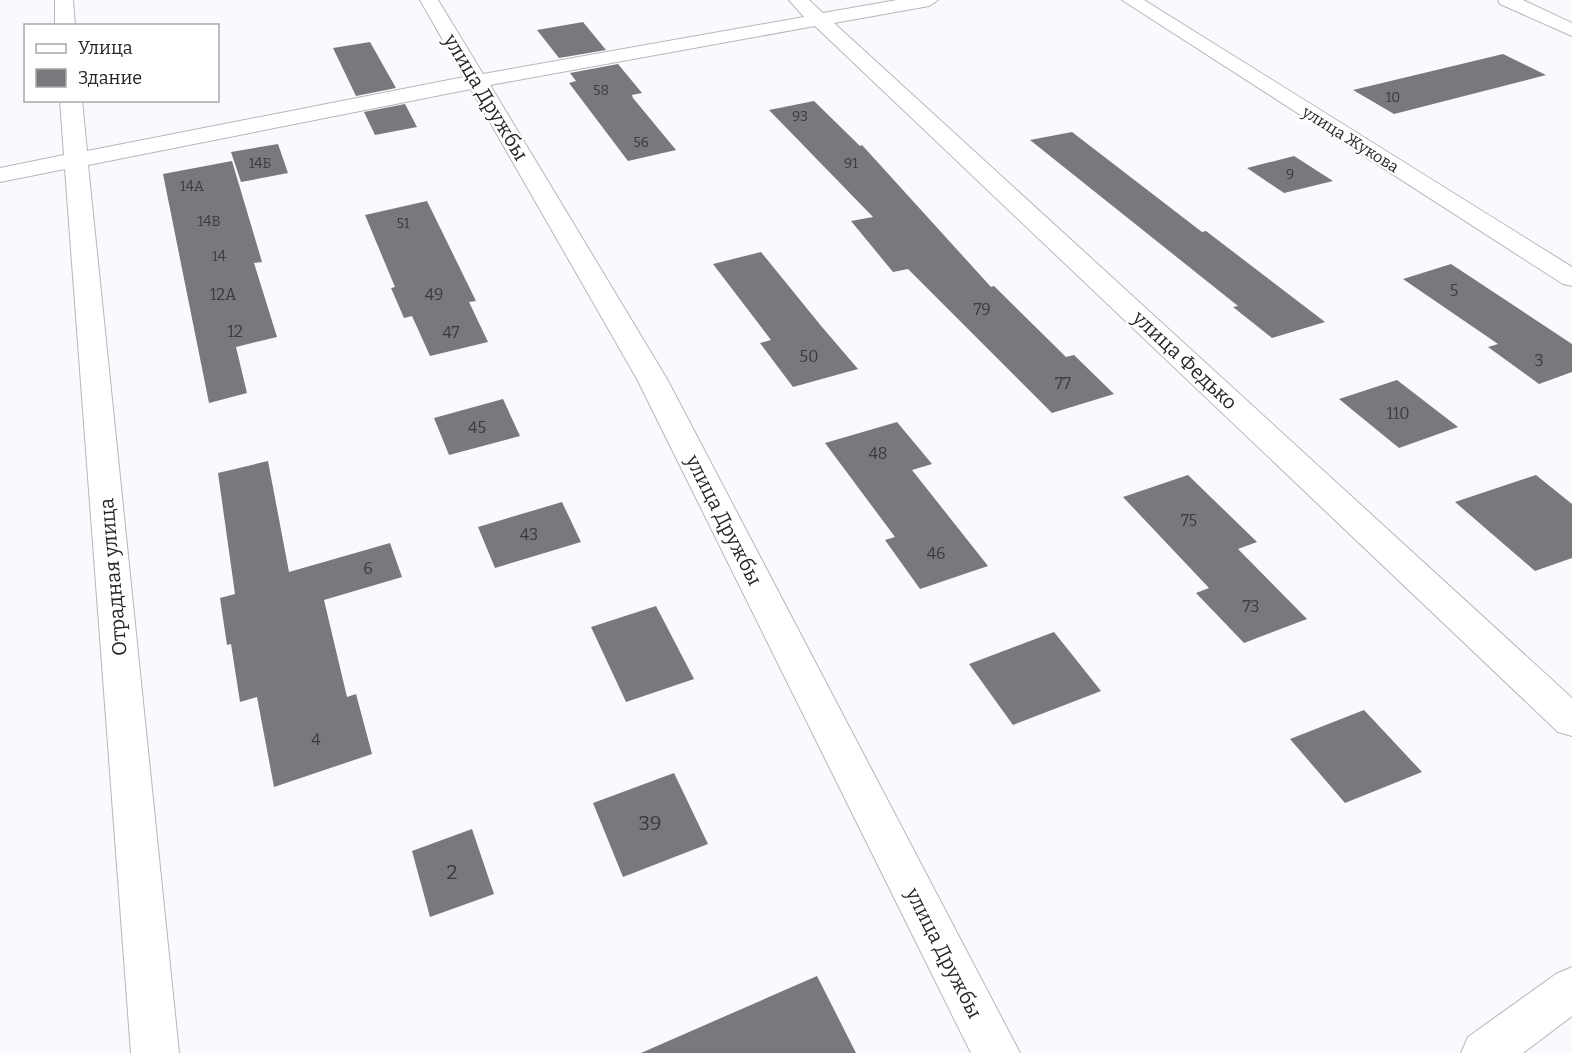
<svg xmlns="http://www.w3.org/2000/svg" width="1572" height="1053" viewBox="0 0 1572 1053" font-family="Bitter,serif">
  <rect width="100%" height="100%" fill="#fbf9fe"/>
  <path fill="#7a787c" d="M583 22 606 50 559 58 537 30Z
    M370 42 396 88 356 96 333 48Z
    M1503 54 1546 75 1394 114 1353 90Z
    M618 64 642 93 632 95 633 98 676 150 628 161 569 83 576 81 570 73Z
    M814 101 860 146 862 145 991 287 994 286 1066 357 1074 355 1114 394 1052 413 908 269 893 272 851 221 873 217 769 110Z
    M405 104 417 127 375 135 364 112Z
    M1072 132 1202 232 1206 231 1325 322 1272 338 1233 307 1238 306 1030 140Z
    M278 144 288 173 241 182 231 152Z
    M1294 156 1333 181 1284 193 1247 168Z
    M232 161 262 262 254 263 277 337 236 347 247 393 209 403 163 174Z
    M427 201 476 301 469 302 488 342 430 356 412 316 404 318 391 288 395 287 365 215Z
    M761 252 822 327 858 369 793 387 760 343 771 340 713 264Z
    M1451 264 1572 344V372L1539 384 1488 347 1498 344 1403 279Z
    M1397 380 1458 427 1399 448 1339 399Z
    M503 399 520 436 449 455 434 418Z
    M897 422 932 464 912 470 988 566 920 589 885 540 895 537 825 443Z
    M268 461 289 572 390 543 402 577 324 600 347 697 356 694 372 754 274 787 257 697 240 702 231 644 227 645 220 598 235 594 218 473Z
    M1188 475 1257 542 1238 549 1307 619 1244 643 1196 593 1209 588 1123 497Z
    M1536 475 1572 504V558L1535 571 1455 502Z
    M562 502 581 542 495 568 478 527Z
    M656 606 694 679 626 702 591 627Z
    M1054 632 1101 691 1013 725 969 664Z
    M1364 710 1422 772 1345 803 1290 739Z
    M674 773 708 844 623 877 593 803Z
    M472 829 494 894 430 917 412 851Z
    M817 976 856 1053H641Z"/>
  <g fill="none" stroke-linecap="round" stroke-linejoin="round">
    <defs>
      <path id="minor" d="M55 0H73L75 26H55Z
        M420 0H438L483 74 804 17 789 0H809L823 13 897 0H938L929 6 834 23 1572 698V736L1558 732 815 26 490 85 667 379 1020 1053H971L637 379 471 89 88 165 179 1053H131L65 169 0 182V168L64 155 60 100H82L87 151 464 77Z
        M1122 0H1144L1572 267V286L1563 284Z
        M1498 0H1523L1572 23V36L1500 4Z
        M1572 967V1016L1523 1053H1461L1468 1037 1556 974Z"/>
    </defs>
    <use href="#minor" stroke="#b8b6bb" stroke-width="2"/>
    <use href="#minor" fill="#fff" fill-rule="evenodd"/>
  </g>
  <g text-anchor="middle" stroke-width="4.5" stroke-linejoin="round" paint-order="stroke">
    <g font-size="14" fill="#3b3a3c">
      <text x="601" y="95">58</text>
      <text x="1393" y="102">10</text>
      <text x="800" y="121">93</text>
      <text x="641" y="147">56</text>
      <text x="260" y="168">14Б</text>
      <text x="851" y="168">91</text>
      <text x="1290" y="179">9</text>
      <text x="192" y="191">14А</text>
      <text x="209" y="226">14В</text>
      <text x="403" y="228">51</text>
      <text x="219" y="261">14</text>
    </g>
    <g font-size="16" fill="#262627" stroke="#fff">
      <text transform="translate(1351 139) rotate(32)" y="6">улица Жукова</text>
    </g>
    <g font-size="16" fill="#3b3a3c">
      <text x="1454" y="296">5</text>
      <text x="223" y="300">12А</text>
      <text x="434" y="300">49</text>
      <text x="982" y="315">79</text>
      <text x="235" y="337">12</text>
      <text x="451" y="338">47</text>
      <text x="809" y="362">50</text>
      <text x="1539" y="366">3</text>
      <text x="1063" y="389">77</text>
      <text x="1398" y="419">110</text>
      <text x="477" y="433">45</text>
      <text x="878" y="459">48</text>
      <text x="1189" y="526">75</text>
      <text x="529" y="540">43</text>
      <text x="936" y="559">46</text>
      <text x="368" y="574">6</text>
      <text x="1251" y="612">73</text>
      <text x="316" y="745">4</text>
    </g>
    <g font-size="20" fill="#262627" stroke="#fff">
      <text transform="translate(486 97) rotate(59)" y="7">улица Дружбы</text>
      <text transform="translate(1185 360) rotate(43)" y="7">улица Федько</text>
      <text transform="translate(724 520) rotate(63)" y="7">улица Дружбы</text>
      <text transform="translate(113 577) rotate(-95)" y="7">Отрадная улица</text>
      <text transform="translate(944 953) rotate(63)" y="7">улица Дружбы</text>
    </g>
    <g font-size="20" fill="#3b3a3c">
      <text x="650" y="830">39</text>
      <text x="452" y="879">2</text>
    </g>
  </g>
  <rect x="24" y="24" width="195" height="78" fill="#ffffff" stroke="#a8a8a9" stroke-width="1.5"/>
  <rect x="36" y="44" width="30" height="9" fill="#ffffff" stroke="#a8a8a9" stroke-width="1.5"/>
  <text x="78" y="54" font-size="18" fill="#262627">Улица</text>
  <rect x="36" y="69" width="30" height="18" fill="#7a787c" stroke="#a8a8a9" stroke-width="1.5"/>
  <text x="78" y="84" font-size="18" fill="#262627">Здание</text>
</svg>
